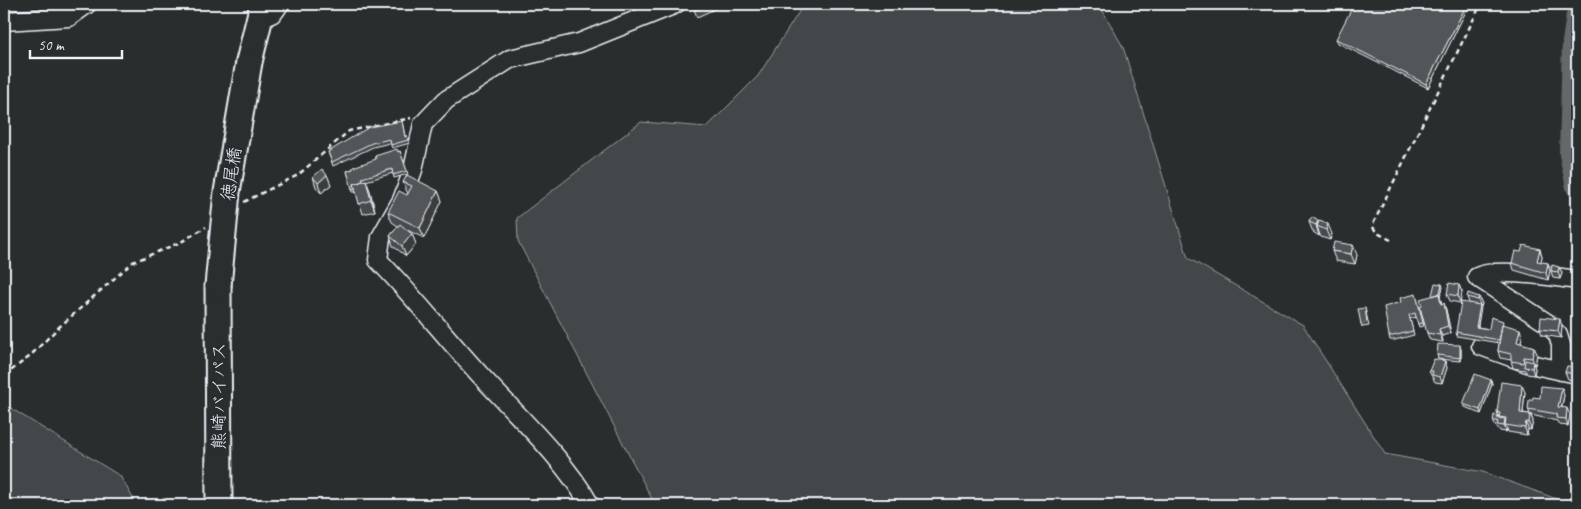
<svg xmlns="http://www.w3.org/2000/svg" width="1581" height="509" viewBox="0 0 1581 509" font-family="Caveat,'Klee One',sans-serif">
  <rect width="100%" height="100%" fill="#2a2d2e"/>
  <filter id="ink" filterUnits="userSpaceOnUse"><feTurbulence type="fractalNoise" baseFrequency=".02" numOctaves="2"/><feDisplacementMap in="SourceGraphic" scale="10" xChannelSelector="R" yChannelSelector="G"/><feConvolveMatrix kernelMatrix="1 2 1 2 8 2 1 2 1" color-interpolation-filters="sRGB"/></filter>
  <g filter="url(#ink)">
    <path fill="#424648" stroke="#959ca0" d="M804 4H1099L1123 47 1188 258 1303 325 1385 454 1483 472 1573 505H655L518 241 517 218 641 122 707 127 758 76Z
      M4 404 120 476 137 505H4Z"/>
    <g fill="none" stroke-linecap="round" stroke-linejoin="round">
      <path stroke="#63686b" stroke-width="22" d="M1577 15 1573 42 1570 154 1577 187"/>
      <defs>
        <path id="minor" d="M260 16C271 16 274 14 279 4
          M4 21 69 17 87 4
          M1481 346 1530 364 1577 374
          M1561 371V345L1558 335 1547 323 1477 277C1495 267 1555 277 1577 280
          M590 505C565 460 517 415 482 377 447 339 415 298 378 260L381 237 402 200 413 170 423 124 446 100 510 59 579 43 676 4"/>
        <path id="highway" d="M249 62 263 4
          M218 286 219 505"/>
      </defs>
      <use href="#minor" stroke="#e8f1f8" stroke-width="21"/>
      <use href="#highway" stroke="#e8f1f8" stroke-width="29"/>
      <path stroke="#e8f1f8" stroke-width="2.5" stroke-dasharray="5 4" stroke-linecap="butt" d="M244 202 298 175 349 131 411 118
        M1391 240 1377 233 1372 226 1481 4
        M4 376 29 357 58 328 133 262 181 242 206 227"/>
      <use href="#minor" stroke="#2a2d2e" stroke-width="18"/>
      <use href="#highway" stroke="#2a2d2e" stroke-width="25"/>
      <defs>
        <path id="highway-bridge" d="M218 286 227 192 249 62"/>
      </defs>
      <use href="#highway-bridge" stroke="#e8f1f8" stroke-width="29" stroke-linecap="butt"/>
      <use href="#highway-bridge" stroke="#2a2d2e" stroke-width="25"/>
    </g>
    <path fill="#474b4d" stroke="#e8f1f8" d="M692 4H726L697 17Z
      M1467 4 1468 7 1428 88 1338 43 1336 39Z
      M402 121 405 136H407L410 143 392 148 390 143 373 147 333 166 328 152Z
      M400 151 408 174 394 178 393 173 366 181 370 191 375 211 363 214 356 192H353L347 171Z
      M327 175 331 185 321 193 316 187 313 177Z
      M403 182 438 191 442 201 424 238 407 230 412 234 416 244 406 256 393 246 390 236 398 226 392 222 388 212 407 195 408 193 407 192Z
      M1312 217 1332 234 1330 240 1321 237 1320 235 1319 236 1313 232 1309 222Z
      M1540 249 1542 256 1541 262 1548 263 1550 270 1548 280 1514 270 1512 263 1521 252Z
      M1332 251 1357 255 1355 264 1336 261Z
      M1559 267 1562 273 1560 279 1553 278 1551 271Z
      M1459 285 1462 292 1460 303 1450 301 1447 294Z
      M1443 287 1440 297 1442 304 1444 303 1446 310 1451 333 1442 336 1443 342 1430 340 1427 333 1422 306 1433 296Z
      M1467 297H1479L1482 304 1480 307 1478 327 1489 329 1504 325 1522 336 1521 343 1534 347 1537 354 1535 365H1534L1535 369 1534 375 1527 374 1525 370 1513 368 1511 360 1500 358 1498 351 1499 343 1457 336 1456 332 1469 303Z
      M1417 298 1424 326 1419 327 1416 317 1410 319 1414 335 1395 340H1390L1389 336Z
      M1365 308 1369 326 1362 327 1361 324Z
      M1562 326 1561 338 1542 335 1540 329Z
      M1461 349V361L1438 359 1437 355Z
      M1445 361 1447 368 1442 383 1435 382 1433 378 1432 377 1429 371Z
      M1577 367V382L1568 379 1565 372Z
      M1491 380 1492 384 1481 414 1465 407 1463 404Z
      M1525 392 1523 413 1530 414 1528 409 1532 400 1540 398 1564 395 1562 407 1570 415 1568 426 1559 425 1557 421 1531 415 1533 421 1531 430 1528 429 1527 435 1508 432 1507 429 1506 432 1500 431 1498 428 1496 427 1493 421 1498 416 1499 418 1497 412Z"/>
    <path fill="#3a3d3e" stroke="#e8f1f8" d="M1467 4 1468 7 1428 88 1426 84Z
      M327 175 331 185 321 193 318 183Z
      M366 180 370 191 375 211 371 200Z
      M438 191 442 201 424 238 420 228Z
      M1318 221 1317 226 1320 235 1319 236 1316 225Z
      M1328 224 1332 234 1330 240 1326 230Z
      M412 234 416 244 406 256 402 246Z
      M1353 245 1357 255 1355 264 1351 254Z
      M1540 249 1542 256 1540 268 1537 261Z
      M1548 263 1550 270 1548 280 1546 273Z
      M1559 267 1562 273 1560 279 1558 272Z
      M1442 284 1443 287 1440 297 1444 311 1438 300Z
      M1459 285 1462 292 1460 303 1458 296Z
      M1479 297 1482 304 1481 307 1478 300Z
      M1444 303 1446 310 1451 333 1448 326Z
      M1480 305 1481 308 1477 330 1476 327Z
      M1560 319 1562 326 1561 338 1558 331Z
      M1439 329 1442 336 1443 342 1440 335Z
      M1520 329 1522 336 1520 349 1517 342Z
      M1460 345 1461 349V361L1460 358Z
      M1534 347 1537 354 1535 365 1532 358Z
      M1445 361 1447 368 1442 383 1440 377Z
      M1533 362 1535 369 1534 375 1532 368Z
      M1491 380 1492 384 1481 414 1480 410Z
      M1522 385 1525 392 1522 420 1520 413Z
      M1562 388 1564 395 1560 414 1558 407Z
      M1567 408 1570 415 1568 426 1566 419Z
      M1530 414 1533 421 1531 430 1529 423Z
      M1505 419 1507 425H1505L1507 429 1506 432 1504 426Z
      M1526 422 1528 429 1527 435 1525 428Z"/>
    <path fill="#535759" stroke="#e8f1f8" d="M692 4H709L695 10Z
      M1354 4H1467L1426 84 1336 39Z
      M402 121 405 137 407 136 408 140 391 145 390 139 372 143 332 162 328 152 369 127Z
      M397 149 398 152 400 151 407 171 393 175 392 169 362 178 363 181 354 184 355 188 352 189 347 171 353 169V167L376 159 375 156Z
      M322 169 327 175 318 183 313 177Z
      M407 175 438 191 420 228 388 212 399 191 407 195 412 186 403 182Z
      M366 180 371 200 359 204 354 184Z
      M1312 217 1318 221 1316 225 1309 222Z
      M1319 221 1328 224 1326 230 1317 226Z
      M400 224 412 234 402 246 390 236Z
      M1334 242 1353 245 1351 254 1332 251Z
      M1523 245 1540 249 1537 261 1548 263 1546 273 1512 263 1515 251 1521 252Z
      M1552 265 1559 267 1558 272 1551 271Z
      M1435 283 1442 284 1440 293 1433 296 1432 295Z
      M1449 283 1459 285 1458 296 1447 294Z
      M1468 293 1479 297 1478 300 1467 297Z
      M1416 294 1423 323 1418 324 1415 313 1409 315 1413 331 1393 336H1389L1384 307 1401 302 1400 298Z
      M1439 294 1441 304 1444 303 1448 326 1439 329 1440 335 1427 333 1420 307 1422 306 1420 299Z
      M1461 302 1480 305 1476 327 1489 329 1491 317 1503 321 1499 340 1456 332Z
      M1365 308 1367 322 1361 324 1358 309Z
      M1541 317 1560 319 1558 331 1540 329Z
      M1502 324 1520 329 1517 342 1534 347 1532 358 1524 357 1523 363 1511 361V354L1498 351Z
      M1438 344 1460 345V358L1437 355Z
      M1434 359 1445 361 1440 377 1432 375 1433 371H1429Z
      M1525 360 1533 362 1532 368 1524 367Z
      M1567 366 1577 367V375L1565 372Z
      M1475 374 1491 380 1480 410 1463 404Z
      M1501 382 1522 385 1520 413 1530 414 1529 423 1526 422 1525 428 1505 425 1506 418 1499 417 1500 413 1497 412Z
      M1541 386 1562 388 1558 407 1567 408 1566 419 1556 418 1557 414 1528 409 1529 400H1532L1533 397 1540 398Z
      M1494 415 1498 416 1497 418 1505 419 1504 426 1497 425 1498 421H1493Z"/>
  </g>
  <g text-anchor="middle" stroke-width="4" stroke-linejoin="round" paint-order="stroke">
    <g font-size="18" fill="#e8f1f8" stroke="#2a2d2e">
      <text transform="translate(231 174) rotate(-82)" y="6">徳尾橋</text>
      <text transform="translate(219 396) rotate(-90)" y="6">熊崎バイパス</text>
    </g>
  </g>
  <rect width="1581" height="509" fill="none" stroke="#2a2d2e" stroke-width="20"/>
  <rect x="10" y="10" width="1561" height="489" fill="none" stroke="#e8f1f8" stroke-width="2" filter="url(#ink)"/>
  <path d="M30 50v8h92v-8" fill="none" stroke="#e8f1f8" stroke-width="2.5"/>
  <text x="38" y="50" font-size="15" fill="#e8f1f8" stroke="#2a2d2e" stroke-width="4" paint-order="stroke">50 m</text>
</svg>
